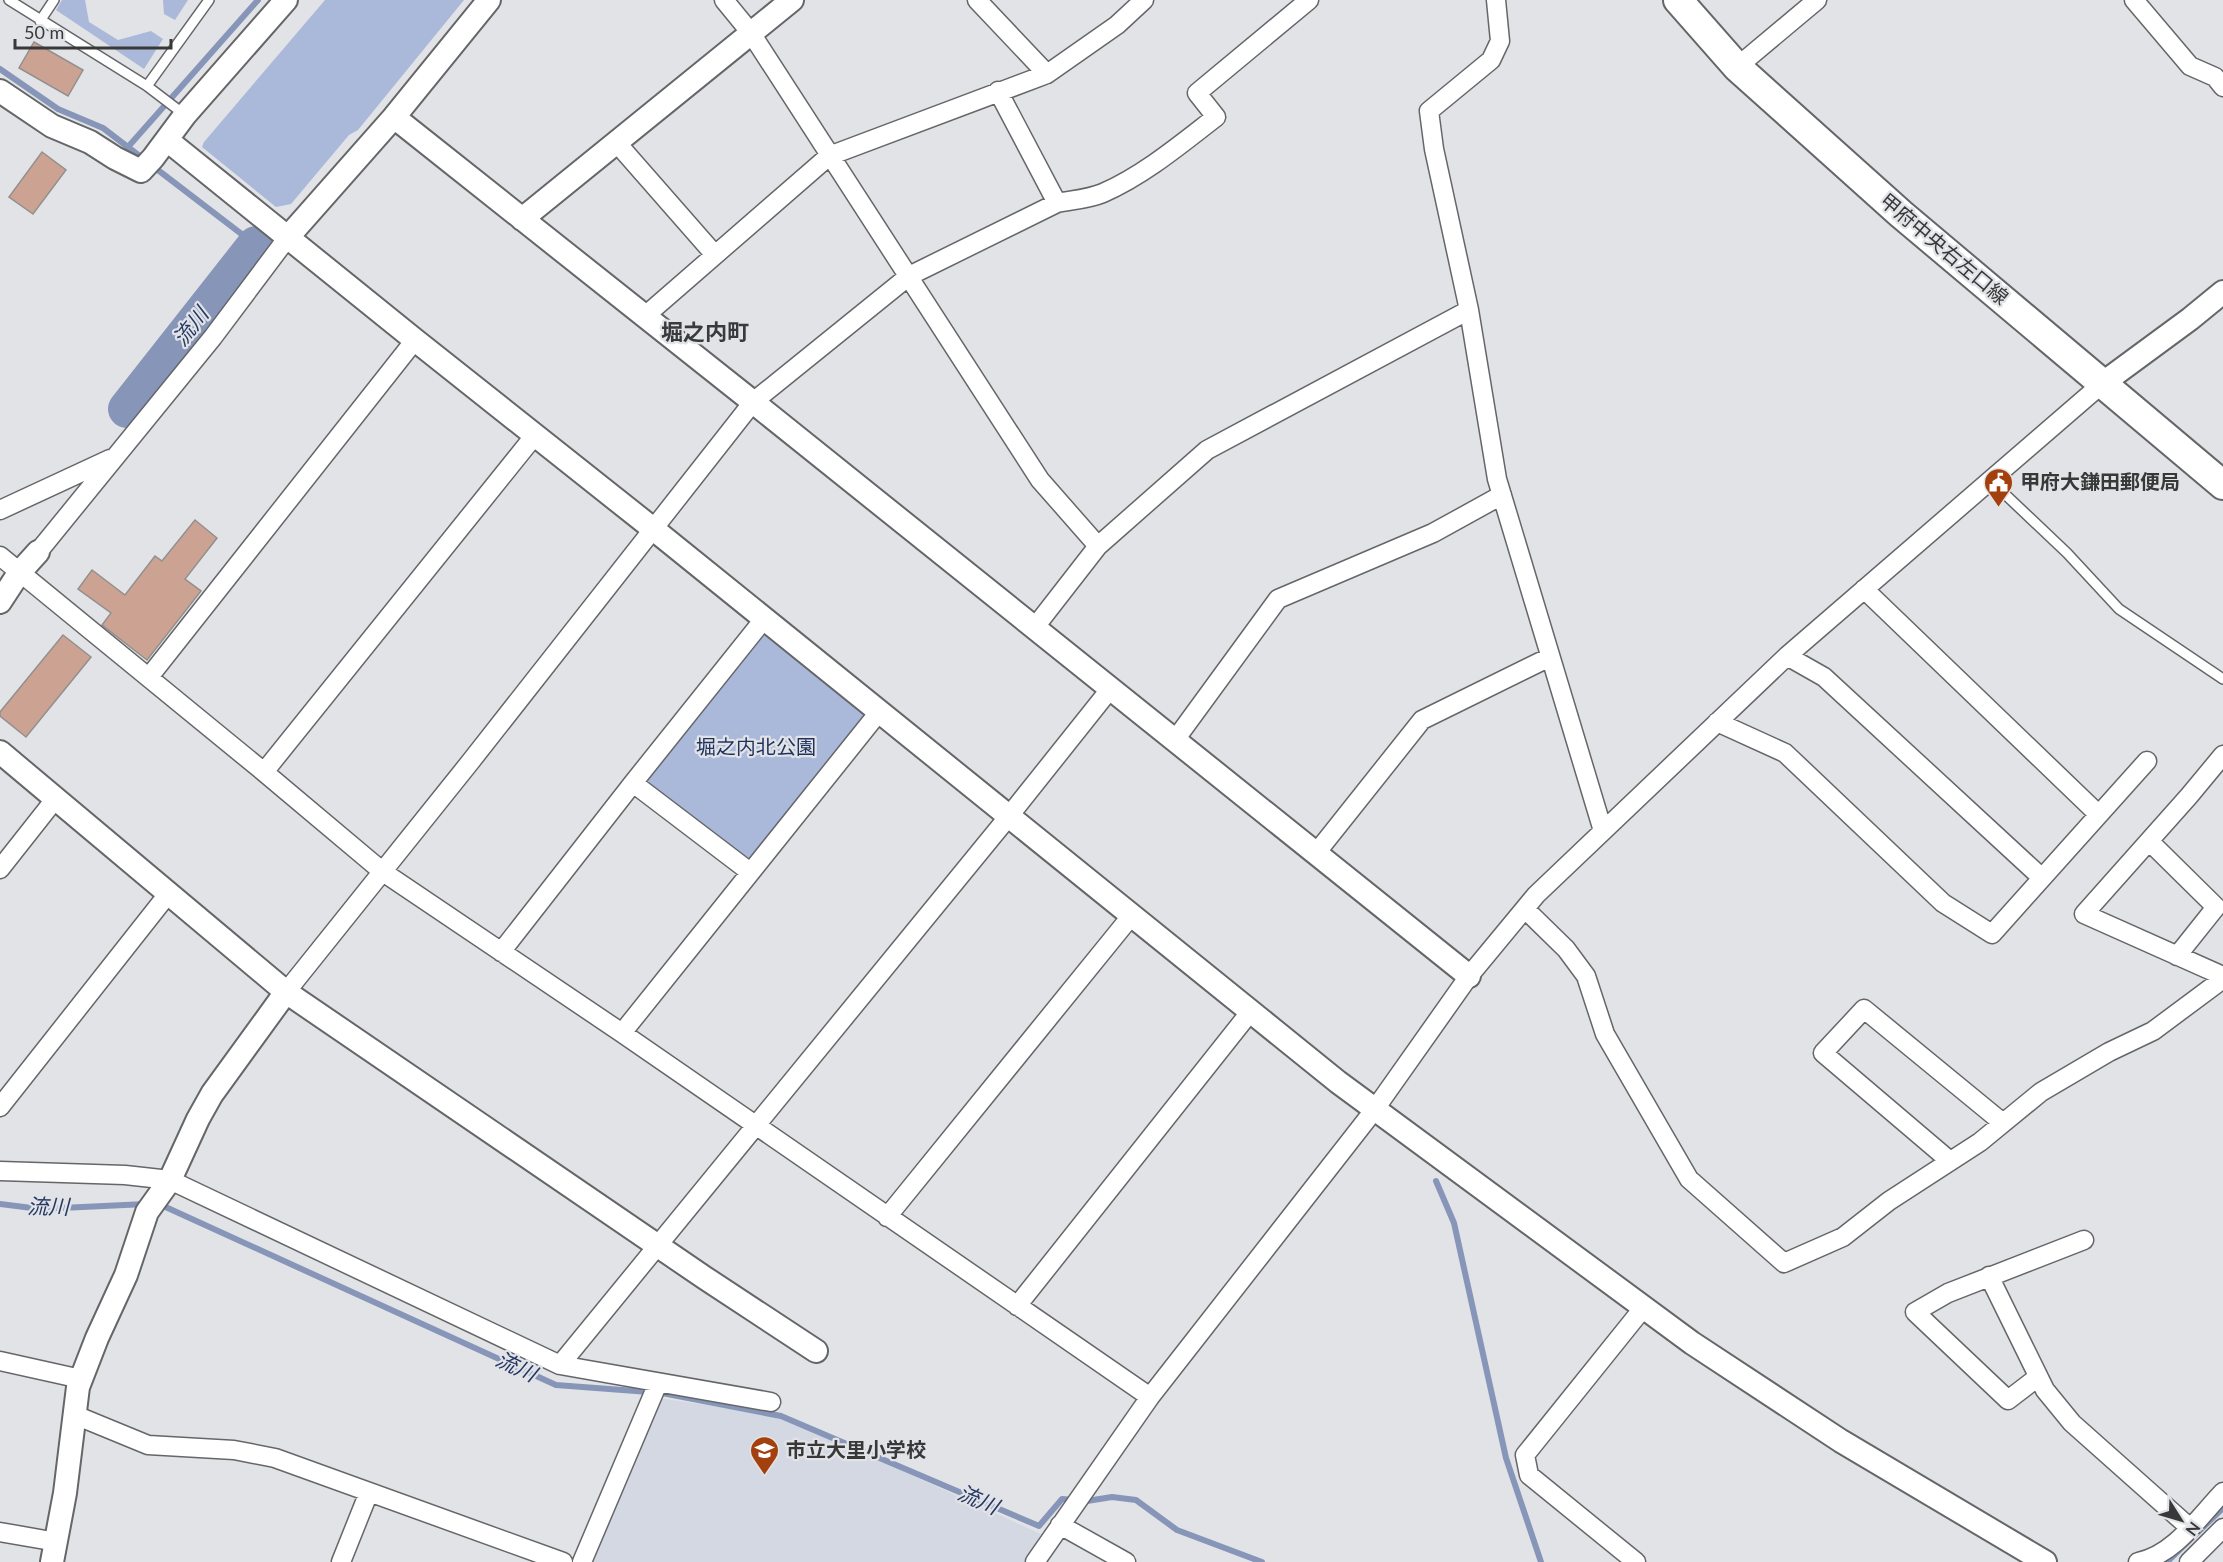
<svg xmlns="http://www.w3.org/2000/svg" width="2223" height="1562" viewBox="0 0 2223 1562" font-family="Lato,'Noto Sans JP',sans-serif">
  <rect width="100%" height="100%" fill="#e1e3e6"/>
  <path fill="#d4d8e2" d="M652 1397 781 1416 1041 1534 1024 1562H584Z"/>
  <path fill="#aab9da" d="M62 0H85L89 22 118 40 151 31 163 39 144 69 56 10Z
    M163 0H188L175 20 164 14Z
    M325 0H464L358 130 349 135 291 204 276 207 202 147 204 142Z
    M764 619 879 712 750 872 633 783Z"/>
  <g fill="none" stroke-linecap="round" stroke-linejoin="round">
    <path stroke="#8796b8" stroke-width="6" d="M0 69 58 109 103 128 256 245
      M128 147 258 0
      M1436 1181 1454 1223 1506 1458 1541 1562
      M0 1204 40 1209 146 1204
      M159 1204 556 1385 662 1393 781 1416 1039 1526 1062 1499 1087 1501 1112 1497 1136 1500 1177 1530 1262 1562
      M2167 1562 2223 1508"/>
    <path stroke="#8796b8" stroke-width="38" d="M127 409 256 245"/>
  </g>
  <path fill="#cca393" stroke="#938f8e" stroke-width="1.5" d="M34 42 83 70 68 96 19 68Z
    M42 152 66 170 33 214 9 197Z
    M195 520 217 538 185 579 201 591 147 660 102 625 111 613 78 589 92 570 125 595 155 556 162 561Z
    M63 635 91 657 26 737 0 716V712Z"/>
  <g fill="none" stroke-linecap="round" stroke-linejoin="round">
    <defs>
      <path id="service" d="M9 0 147 86 185 115
        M40 21 54 0
        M147 86 209 0
        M1990 480 2067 553 2119 609 2223 679"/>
      <path id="minor" d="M724 0 751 33 1040 480 1098 546
        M977 0 1047 74
        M1496 0 1500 41 1491 60 1429 111 1434 149 1469 310 1497 479 1603 831
        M2134 0 2190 66 2215 77 2223 87
        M1737 67 1817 0
        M616 142 715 255
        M1057 203C1072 200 1089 199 1103 193 1144 175 1181 144 1216 117L1197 93 1309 0
        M645 316 829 156 1047 74 1117 25 1144 0
        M0 510 110 459
        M38 552 213 337 288 237
        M0 556 264 772 383 872 622 1033 1150 1397
        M1864 589 2098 814
        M1035 627 1098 546 1207 450 1469 310
        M1787 656 1824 677 2042 878
        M149 677 415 340
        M1717 722 1785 753 1943 903 1992 934 2147 761
        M1175 740 1278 599 1433 533 1502 495
        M2223 755 2189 796 2084 914 2223 976
        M264 772 535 435
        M633 783 750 872
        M2149 841 2216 907 2177 956
        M1317 852 1422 720 1550 657
        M0 869 56 798
        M1525 909 1566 949 1586 976 1605 1034 1689 1179 1784 1263 1843 1237 1889 1201 1980 1142 2041 1092 2109 1052 2153 1031 2223 979
        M501 952 633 783 764 619
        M286 992 471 761 753 402 909 276 1057 203 998 91
        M622 1033 879 712
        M0 1107 168 894
        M1950 1161 1823 1053 1864 1009 2003 1123
        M0 1171 125 1175 170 1180 560 1365 771 1402
        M887 1217 1132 915
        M1989 1276 2045 1390 2072 1423 2189 1527
        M1017 1306 1251 1011
        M0 1361 81 1379
        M560 1365 1009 816 1111 688
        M2038 1377 2008 1400 1915 1312 1948 1293 2084 1240
        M75 1415 148 1445 234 1450 275 1458 563 1562
        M1060 1525 1126 1562
        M0 1532 57 1542
        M341 1562 369 1492
        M582 1562 658 1383
        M1035 1562 1150 1397 1375 1109 1469 976 1536 895 1787 656 2103 383
        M1636 1562 1529 1475 1525 1455 1644 1307
        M2138 1562C2174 1555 2199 1517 2223 1492
        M2189 1562 2223 1528"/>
      <path id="tertiary" d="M0 91 52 126 90 142 115 158 141 171 153 158 185 115 286 0
        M394 117 753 402 1469 976
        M167 140 415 340 652 528 1338 1082 1692 1343 1841 1441 2045 1562
        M522 219 792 0
        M288 237 394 117 489 0
        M2103 383 2190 319 2223 292
        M0 602 19 573 38 552
        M0 752 286 992 705 1278 816 1351
        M52 1562 65 1493 78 1387 97 1338 126 1275 147 1212 170 1180 198 1119 212 1094 286 992"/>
      <path id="primary" d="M1678 0 1737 67 1901 214 2223 485"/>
    </defs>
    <use href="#service" stroke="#646668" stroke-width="12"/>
    <use href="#minor" stroke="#646668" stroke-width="21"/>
    <use href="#tertiary" stroke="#646668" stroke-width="26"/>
    <use href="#primary" stroke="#646668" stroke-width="32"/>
    <use href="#service" stroke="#fff" stroke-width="9"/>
    <use href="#minor" stroke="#fff" stroke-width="18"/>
    <use href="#tertiary" stroke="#fff" stroke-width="22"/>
    <use href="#primary" stroke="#fff" stroke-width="28"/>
  </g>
  <defs>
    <symbol id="civic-pin" viewBox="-11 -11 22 30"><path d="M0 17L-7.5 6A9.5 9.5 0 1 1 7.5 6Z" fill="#a4400d" stroke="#e1e3e6"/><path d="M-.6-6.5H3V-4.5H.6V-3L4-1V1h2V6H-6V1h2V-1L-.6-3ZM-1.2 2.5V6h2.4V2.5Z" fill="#fff"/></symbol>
    <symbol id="school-pin" viewBox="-11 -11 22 30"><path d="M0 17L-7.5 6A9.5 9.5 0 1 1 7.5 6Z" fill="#a4400d" stroke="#e1e3e6"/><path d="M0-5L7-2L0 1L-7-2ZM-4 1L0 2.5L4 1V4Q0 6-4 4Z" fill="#fff"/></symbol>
  </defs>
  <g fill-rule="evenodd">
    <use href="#civic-pin" x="1982" y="466" width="33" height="45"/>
    <use href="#school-pin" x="748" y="1434" width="33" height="45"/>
  </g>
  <g text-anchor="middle" stroke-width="4.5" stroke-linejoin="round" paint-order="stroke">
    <g font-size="20" fill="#383839" stroke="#e1e3e6">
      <text transform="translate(1944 249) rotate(40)" y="7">甲府中央右左口線</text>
    </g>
    <g font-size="20" font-weight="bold" fill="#383839" stroke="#e1e3e6" text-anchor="start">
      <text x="2020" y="489">甲府大鎌田郵便局</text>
      <text x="786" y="1457">市立大里小学校</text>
    </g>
    <g font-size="20" fill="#1f315e" stroke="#e1e3e6">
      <text x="756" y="754">堀之内北公園</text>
    </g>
    <g font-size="21" font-style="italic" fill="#263866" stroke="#e1e3e6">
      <text transform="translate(191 327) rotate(-52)" y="7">流川</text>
      <text transform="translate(48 1207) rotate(1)" y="7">流川</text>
      <text transform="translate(516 1367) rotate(25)" y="7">流川</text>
      <text transform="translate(978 1500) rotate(23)" y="7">流川</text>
    </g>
    <g font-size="22" font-weight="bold" fill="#393a3d" stroke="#e1e3e6">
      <text x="705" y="340">堀之内町</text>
    </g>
  </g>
  <g transform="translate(2181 1520) rotate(127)" stroke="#e1e3e6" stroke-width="4.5" paint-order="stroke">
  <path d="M0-4.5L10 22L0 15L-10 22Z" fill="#383839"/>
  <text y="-9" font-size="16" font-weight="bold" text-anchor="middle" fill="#383839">N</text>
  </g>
  <path d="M15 39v9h156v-9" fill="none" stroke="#383839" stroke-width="3"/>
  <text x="24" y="39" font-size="18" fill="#383839" stroke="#e1e3e6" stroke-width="4.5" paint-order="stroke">50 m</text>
</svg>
